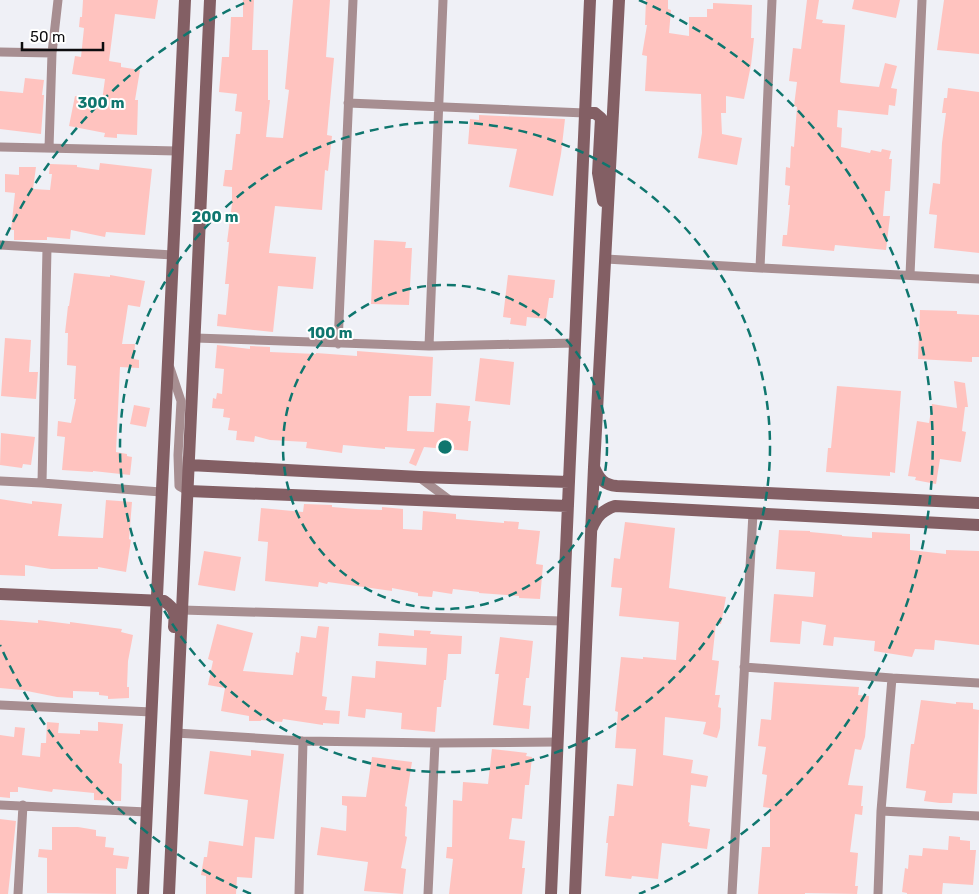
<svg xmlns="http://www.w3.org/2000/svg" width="979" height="894" viewBox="0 0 979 894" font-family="Rubik,sans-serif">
  <rect width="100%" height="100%" fill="#eff0f6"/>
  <path fill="#ffc3bf" d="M83 0H158L155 19 115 14 109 61 121 63V67L140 70 135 100H138L137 135 117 134V138L104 137 105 133 69 126 75 96 102 101 105 79 72 74 75 56 81 57 84 28 79 27 80 17H82Z
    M243 0H254L252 50H268V100H270L266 137 283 138 289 90 285 89 293 0H330L326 57 334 58 327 135 332 136 328 171 325 170 322 210 275 206 269 253 316 257 313 289 278 286 273 332 217 326 218 314 226 315 229 284H225L229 242H227L232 204V187L223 186 225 170H232L236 134H240L242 112 235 111 237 94 219 92 222 57H229L231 17H243Z
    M646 0H668V9L671 10 669 33 689 36V17H707V9H713V3L752 5 751 38H754L751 65 744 99 726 96V113H721L722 134 742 138 737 165 698 158 702 133 701 94 645 91 647 56 642 55 647 25H645Z
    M807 0H819L816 19 823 20 822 23 845 25 840 82 842 83 879 87 885 63 897 66 891 88 897 89 895 106 889 105 888 115 838 110 837 127 842 128 841 147 870 153 871 150 881 152 882 149 891 151 889 159H892L890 191H885L883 216H890L886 250 835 245 834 251 782 246 783 235H787L790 205H788L790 186 785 185 786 167 790 168 791 146 794 147 797 107 794 106 797 82 789 81 793 48 801 49Z
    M854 0H900L896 18 852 9Z
    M944 0H979V54L937 50Z
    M25 78 44 80 42 95H44L41 134 0 129V91L23 93Z
    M948 88 979 92V253L934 248 937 215 929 214 933 183 940 184 942 143 946 113H942L944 98H947Z
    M479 115 565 119 561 154 553 196 509 187 517 149 468 144 470 119 479 120Z
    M100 163 152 169 145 235 106 232 105 237 71 230 70 239 47 237V240H14V230H11L15 193 5 192V174L19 175V167H36L33 189 50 190 52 174H49L50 164 77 165V167L99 170Z
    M374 240 406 242 405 248H412L409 305 371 304Z
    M74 273 110 277V275L145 281 140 307 128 305 122 344H135L134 359 139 360V368L120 367 116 452 127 454V456L132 457 130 475 93 471V472L62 470 65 437 57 436 58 421 71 423 76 399H74L76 366 67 365 68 333H65L68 306H69Z
    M508 275 555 280 553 298H549L546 319 527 317 526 326 510 324 511 318 503 317Z
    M920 310 957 311V314L979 315V357H972V362L918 359Z
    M5 338 31 340 29 372H38L36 399 1 396Z
    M217 345 250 349V346L270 347V352L316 354V353L357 356V351L433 357 431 396H409L407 431 434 432 436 403 470 406 468 421H471L468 451 424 447 416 466 409 463 415 449 385 447V449L343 445 342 453 306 448 307 442 270 440 255 436 254 442 236 440 237 431 228 430 230 418 223 417 224 409 212 408 213 398 216 399 217 393 222 394 224 369 215 368Z
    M480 358 514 362 510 405 475 401Z
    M954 381 965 383 968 407H965L962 431 966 432 961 462 940 459 936 484 915 480 916 477 908 476 917 421 929 423 932 404 957 408Z
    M837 386 901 391 895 473 890 472V476L826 472 828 448H831Z
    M134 405 150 408 146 427 130 424Z
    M1 433 35 437 31 465 23 464 22 468 0 465Z
    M0 499 32 504V501L62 504 58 536 103 538 106 500 132 502 129 539 131 540 126 572 98 567V569H51L25 565V576L0 575Z
    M304 504 332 505V507L356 509 382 510V507L403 509V529L422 530 423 511 456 514V519L504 523V521L519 522 518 529 540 531 536 564 543 565 540 599 519 598V596L479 593V592L453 589 452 594 433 591 432 597 418 596V593L392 588V591L328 582 327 584 319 582 318 587 265 581 268 542 258 541 261 508 303 512Z
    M625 522 675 528 669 588 726 597 721 624 716 623 712 660 719 661 715 695H720L718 707 721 708 720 728 717 738 703 734 706 722 665 717 663 755 693 760 691 773 708 776 706 787 691 785 688 822 690 823 689 826 710 829 707 849 662 843 658 879 632 876 631 879 605 876 608 843H606L609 816H614L617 784 633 786 636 749 615 748 618 712 615 711 621 657 643 659V657L676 660 679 622 619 616 622 588 611 587 614 558 620 559Z
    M779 530 810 531V532L842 535V536L872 538V532L910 534V550L946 554V550L979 551V645L935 640 934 650 915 649 912 657 874 651 875 641 834 637 833 646 823 645 826 625 802 621 800 644 770 642 774 594 813 597 815 572 776 569Z
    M204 551 241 557 235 591 198 585Z
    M0 620 38 623V620L70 624V622L122 629 121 632 133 635 128 661 127 687H129V698L108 699V696L99 695V692L73 691V698L57 697 22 690 0 688Z
    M217 624 253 633 243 671 293 675 296 652 299 653 301 636 316 638 318 626 329 627 322 696 327 697 325 710 340 711 339 724 323 723V725L283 719 282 722 261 720V721H249V716L221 711 225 688 208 685 213 661 208 659Z
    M414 630 431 631 430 634 462 636 461 654H448L446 680H444L441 707H437L435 732 401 729 402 713 366 709 365 718 348 716 352 676 375 678 376 661 426 665 427 648 378 646 379 633 414 636Z
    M500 637 533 641 529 678H526L523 705 531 706 529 729 493 725 499 674H495Z
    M774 682 859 687 858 695 869 696 865 737 861 750 855 749 848 785 863 786 861 806H863L862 815 855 814 850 852 858 853 855 886H858L857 894 805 893V894H758L762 847H770V808L763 807 767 775 762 774 766 747 758 746 761 719 771 720Z
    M921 700 956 704V702L973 703V709L979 710 977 794 953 793 952 803H940L924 801 926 791 906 788 911 744H914Z
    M47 722 59 723 58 733 80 734V730L98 731V722L123 724 119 763 122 764 121 801 94 800V793L53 789 52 792 18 787V792H10V798L0 797V735L14 737 15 727 25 728 22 755 40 757 41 743H46Z
    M492 749 527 753 526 756 532 757 529 785H525L522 819 512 818 509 839 525 841 522 868H525L522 894H449L453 859 446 858 447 847H452L453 800 462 801 463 782 488 784Z
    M251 750 284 754 274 839 255 837 252 878 237 877 236 894H206V876L201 875 204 857H207L209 841 243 846 248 800 204 794 210 751 251 756Z
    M372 757 412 762 405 806 407 807 405 836 407 837 401 868 406 869 403 894 364 891 368 862 317 855 321 827 346 831 347 806 342 805V796L366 797Z
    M0 819 16 821 8 894H0Z
    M52 827H78L96 830V836L106 837 105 847 114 848 113 855 129 857 127 869 116 868V894L47 893V858L38 857 39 849 52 850Z
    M949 836 960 837V840L970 841V850H976L973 885 943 883 942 894H907V893L902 892 905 868 908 869 909 855 922 856 923 848 948 850Z"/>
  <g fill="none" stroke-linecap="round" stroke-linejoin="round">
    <path stroke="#a78e91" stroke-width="9" d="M0 52 52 53
      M348 103 585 113
      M0 147 177 151
      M49 148 52 53 58 0
      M0 245 173 255
      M606 259 760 268 772 0
      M760 268 979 279
      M910 275 922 0
      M195 338 429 346 576 343
      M338 344 353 0
      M429 346 443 0
      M170 368 181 401 178 455 179 486 188 491
      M420 478 451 501
      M0 481 42 483 47 248
      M42 483 161 492
      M182 610 562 621
      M744 667 892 678 979 683
      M0 705 152 712
      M176 733 303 741 435 743 428 894
      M435 743 557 742
      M0 805 147 812
      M881 811 979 816
      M18 894 23 805
      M299 894 303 741
      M732 894 753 513
      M878 894 881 811 892 678"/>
    <path stroke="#835f64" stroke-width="12" d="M585 113H595L601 118 598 173 603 201
      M189 465 420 477 569 482
      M594 467C599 479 604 485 617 486L979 503
      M188 491 568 506
      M592 528C597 516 603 510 615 506L979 525
      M0 594 164 601C176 609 175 614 174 627
      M143 894 185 0
      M169 894 210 0
      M551 894 590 0
      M575 894 594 467 619 0"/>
  </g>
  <g fill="none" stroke="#0f766e" stroke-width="2.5" stroke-dasharray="9 6">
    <circle cx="445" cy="447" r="162"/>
    <circle cx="445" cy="447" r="325"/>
    <path d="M251 894A487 487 0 0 1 0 645M0 249A487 487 0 0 1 251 0M639 0A487 487 0 0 1 639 894"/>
  </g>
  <circle cx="445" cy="447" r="8" fill="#0f766e" stroke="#fff" stroke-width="2.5"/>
  <g font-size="15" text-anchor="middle" font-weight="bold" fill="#0f766e" stroke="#fff" stroke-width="4" stroke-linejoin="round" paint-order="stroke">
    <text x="101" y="108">300 m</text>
    <text x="215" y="222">200 m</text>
    <text x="330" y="338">100 m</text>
  </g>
  <path d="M22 42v8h81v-8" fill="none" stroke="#0c0c0e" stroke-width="2.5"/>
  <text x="30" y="42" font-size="15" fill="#0c0c0e" stroke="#ffffff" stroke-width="4" paint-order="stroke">50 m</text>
</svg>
